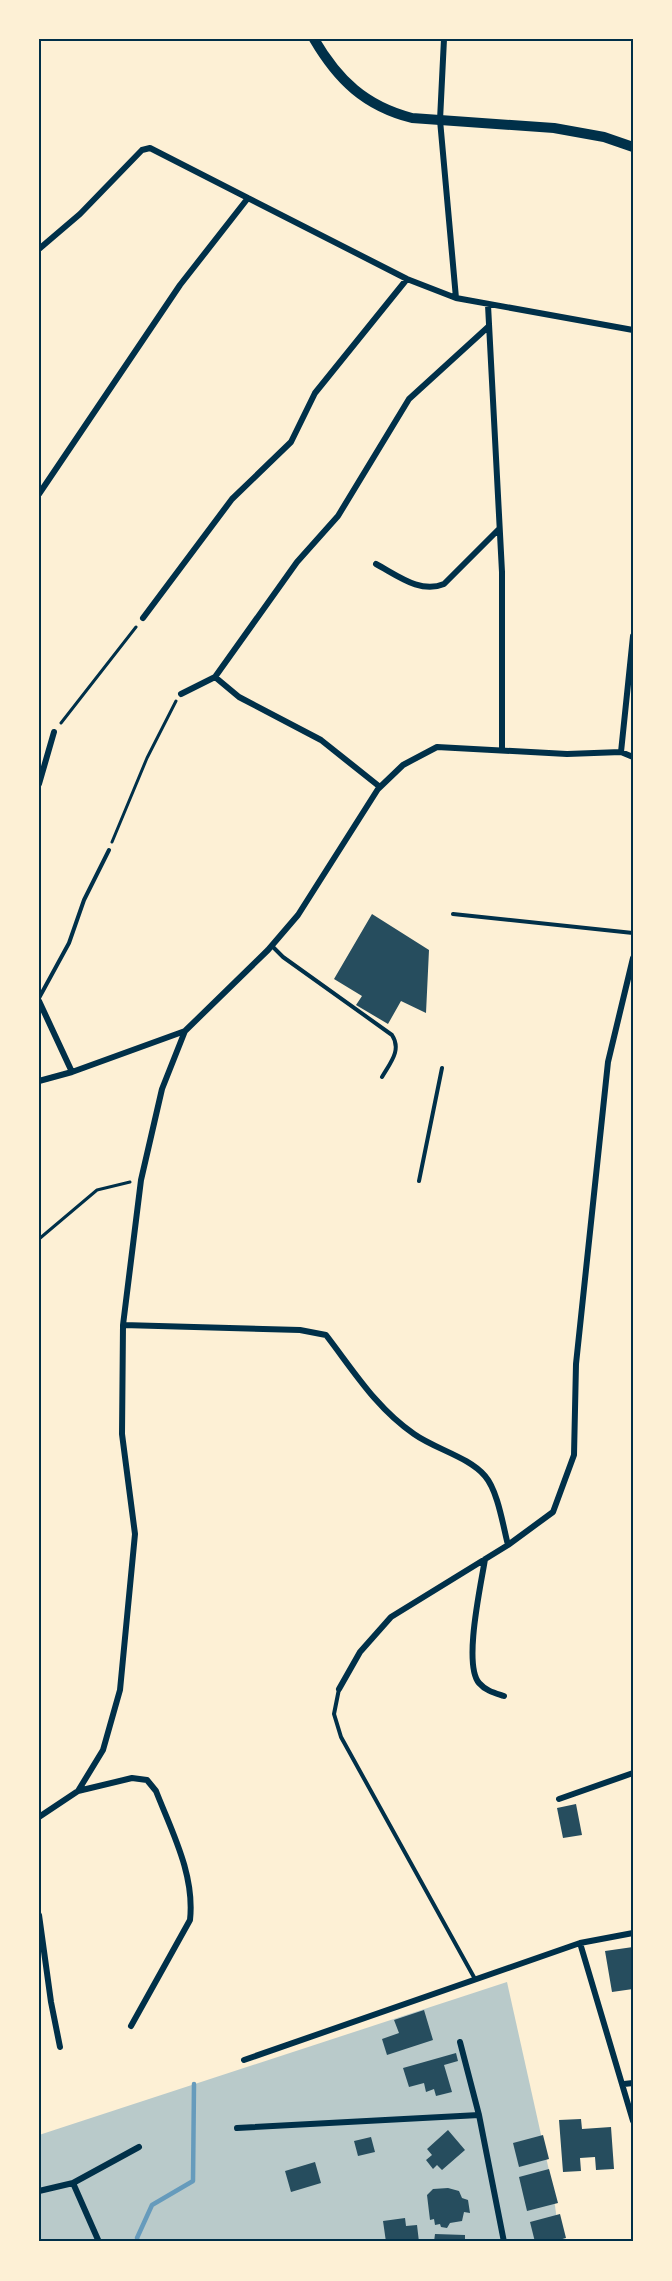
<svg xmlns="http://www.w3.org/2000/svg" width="672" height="2281" viewBox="0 0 672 2281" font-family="Lato,sans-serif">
  <rect width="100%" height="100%" fill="#fdf0d5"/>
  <path fill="#b9caca" d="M507 1982 552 2184 560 2242H39V2135Z"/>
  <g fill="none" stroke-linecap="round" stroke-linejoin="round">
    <path stroke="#669bbc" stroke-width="4.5" d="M138 2242 137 2238 152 2205 193 2181 194 2084"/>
  </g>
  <path fill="#264d5e" d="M372 914 429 950 426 1013 401 1001 388 1024 356 1005 362 996 334 979Z
    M576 1804 582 1835 563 1838 557 1808Z
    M633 1947V1989L612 1992 605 1951Z
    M424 2010 433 2040 387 2055 382 2039 399 2033 394 2020Z
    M456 2053 458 2061 444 2065 452 2092 436 2096 434 2089 426 2092 424 2083 409 2087 403 2068Z
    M581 2119 582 2129 611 2127 614 2169 596 2170 595 2157 580 2158 581 2171 563 2172 559 2120Z
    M448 2130 465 2150 442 2170 437 2165 433 2169 426 2160 432 2155 427 2149Z
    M543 2135 549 2159 519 2167 513 2143Z
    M371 2137 375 2152 358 2156 354 2141Z
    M315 2162 321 2183 291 2192 285 2171Z
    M549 2169 558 2203 527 2211 519 2177Z
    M448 2188 459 2191 462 2198 468 2200 470 2213 464 2212 462 2221 450 2223 447 2228 441 2227 440 2224 435 2225 434 2219 430 2220 427 2195 433 2189Z
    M560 2214 566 2238 552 2242H535L530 2222Z
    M405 2218 406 2226 417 2225 419 2242H386L383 2221Z
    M435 2234 465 2235V2242H434Z"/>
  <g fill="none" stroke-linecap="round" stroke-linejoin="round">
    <path stroke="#003049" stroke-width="3" d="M61 723 136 627
      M112 842 147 758 176 701
      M39 1239 97 1190 130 1182"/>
    <path stroke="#003049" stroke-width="4" d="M453 914 633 933
      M272 946 283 957 392 1035C402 1050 390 1063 382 1077
      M39 998 69 943 84 900 109 850
      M419 1181 442 1068
      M339 1689 334 1714 341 1737 475 1979"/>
    <path stroke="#003049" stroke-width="6" d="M444 39 440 120 456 298
      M39 249 80 214 142 150 150 148 407 279 456 298 633 330
      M488 305 502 572V750
      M39 494 180 285 248 198
      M376 564C397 575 420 594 444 584L499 529
      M143 618 232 499 291 442 315 393 407 279
      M215 677 239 697 321 740 380 787
      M181 694 215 677 297 562 338 516 409 399 488 327
      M621 752 633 636
      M39 784 54 732
      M39 1001 72 1072
      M39 1081 72 1072 185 1031 268 950 298 915 378 789 403 765 437 747 567 754 621 752 633 757
      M123 1325 300 1330 326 1335C353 1370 376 1408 414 1434 435 1449 469 1457 485 1476 498 1491 503 1526 508 1545
      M485 1559C481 1585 463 1664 479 1683 486 1691 495 1693 504 1696
      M339 1689 360 1652 391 1617 508 1545 553 1512 574 1455 576 1364 608 1062 633 958
      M78 1791 132 1778 147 1780 156 1791C172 1832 195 1875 190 1920L131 2026
      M559 1799 633 1773
      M39 1817 78 1791 103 1750 120 1690 135 1534 122 1434 123 1325 141 1180 162 1089 185 1031
      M39 1915 51 2002 60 2047
      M580 1943 633 1933
      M460 2042 479 2115 504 2242
      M244 2060 580 1943 633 2121
      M624 2084 633 2083
      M237 2128 479 2115
      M73 2183 99 2242
      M39 2191 73 2183 139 2147"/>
    <path stroke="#003049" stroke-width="10" d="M314 39C338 80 365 106 412 118L554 128 604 137 633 147"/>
  </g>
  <rect width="672" height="2281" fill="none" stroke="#fdf0d5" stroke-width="81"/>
  <rect x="40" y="40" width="592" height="2200" fill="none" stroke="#003049" stroke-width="2"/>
</svg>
